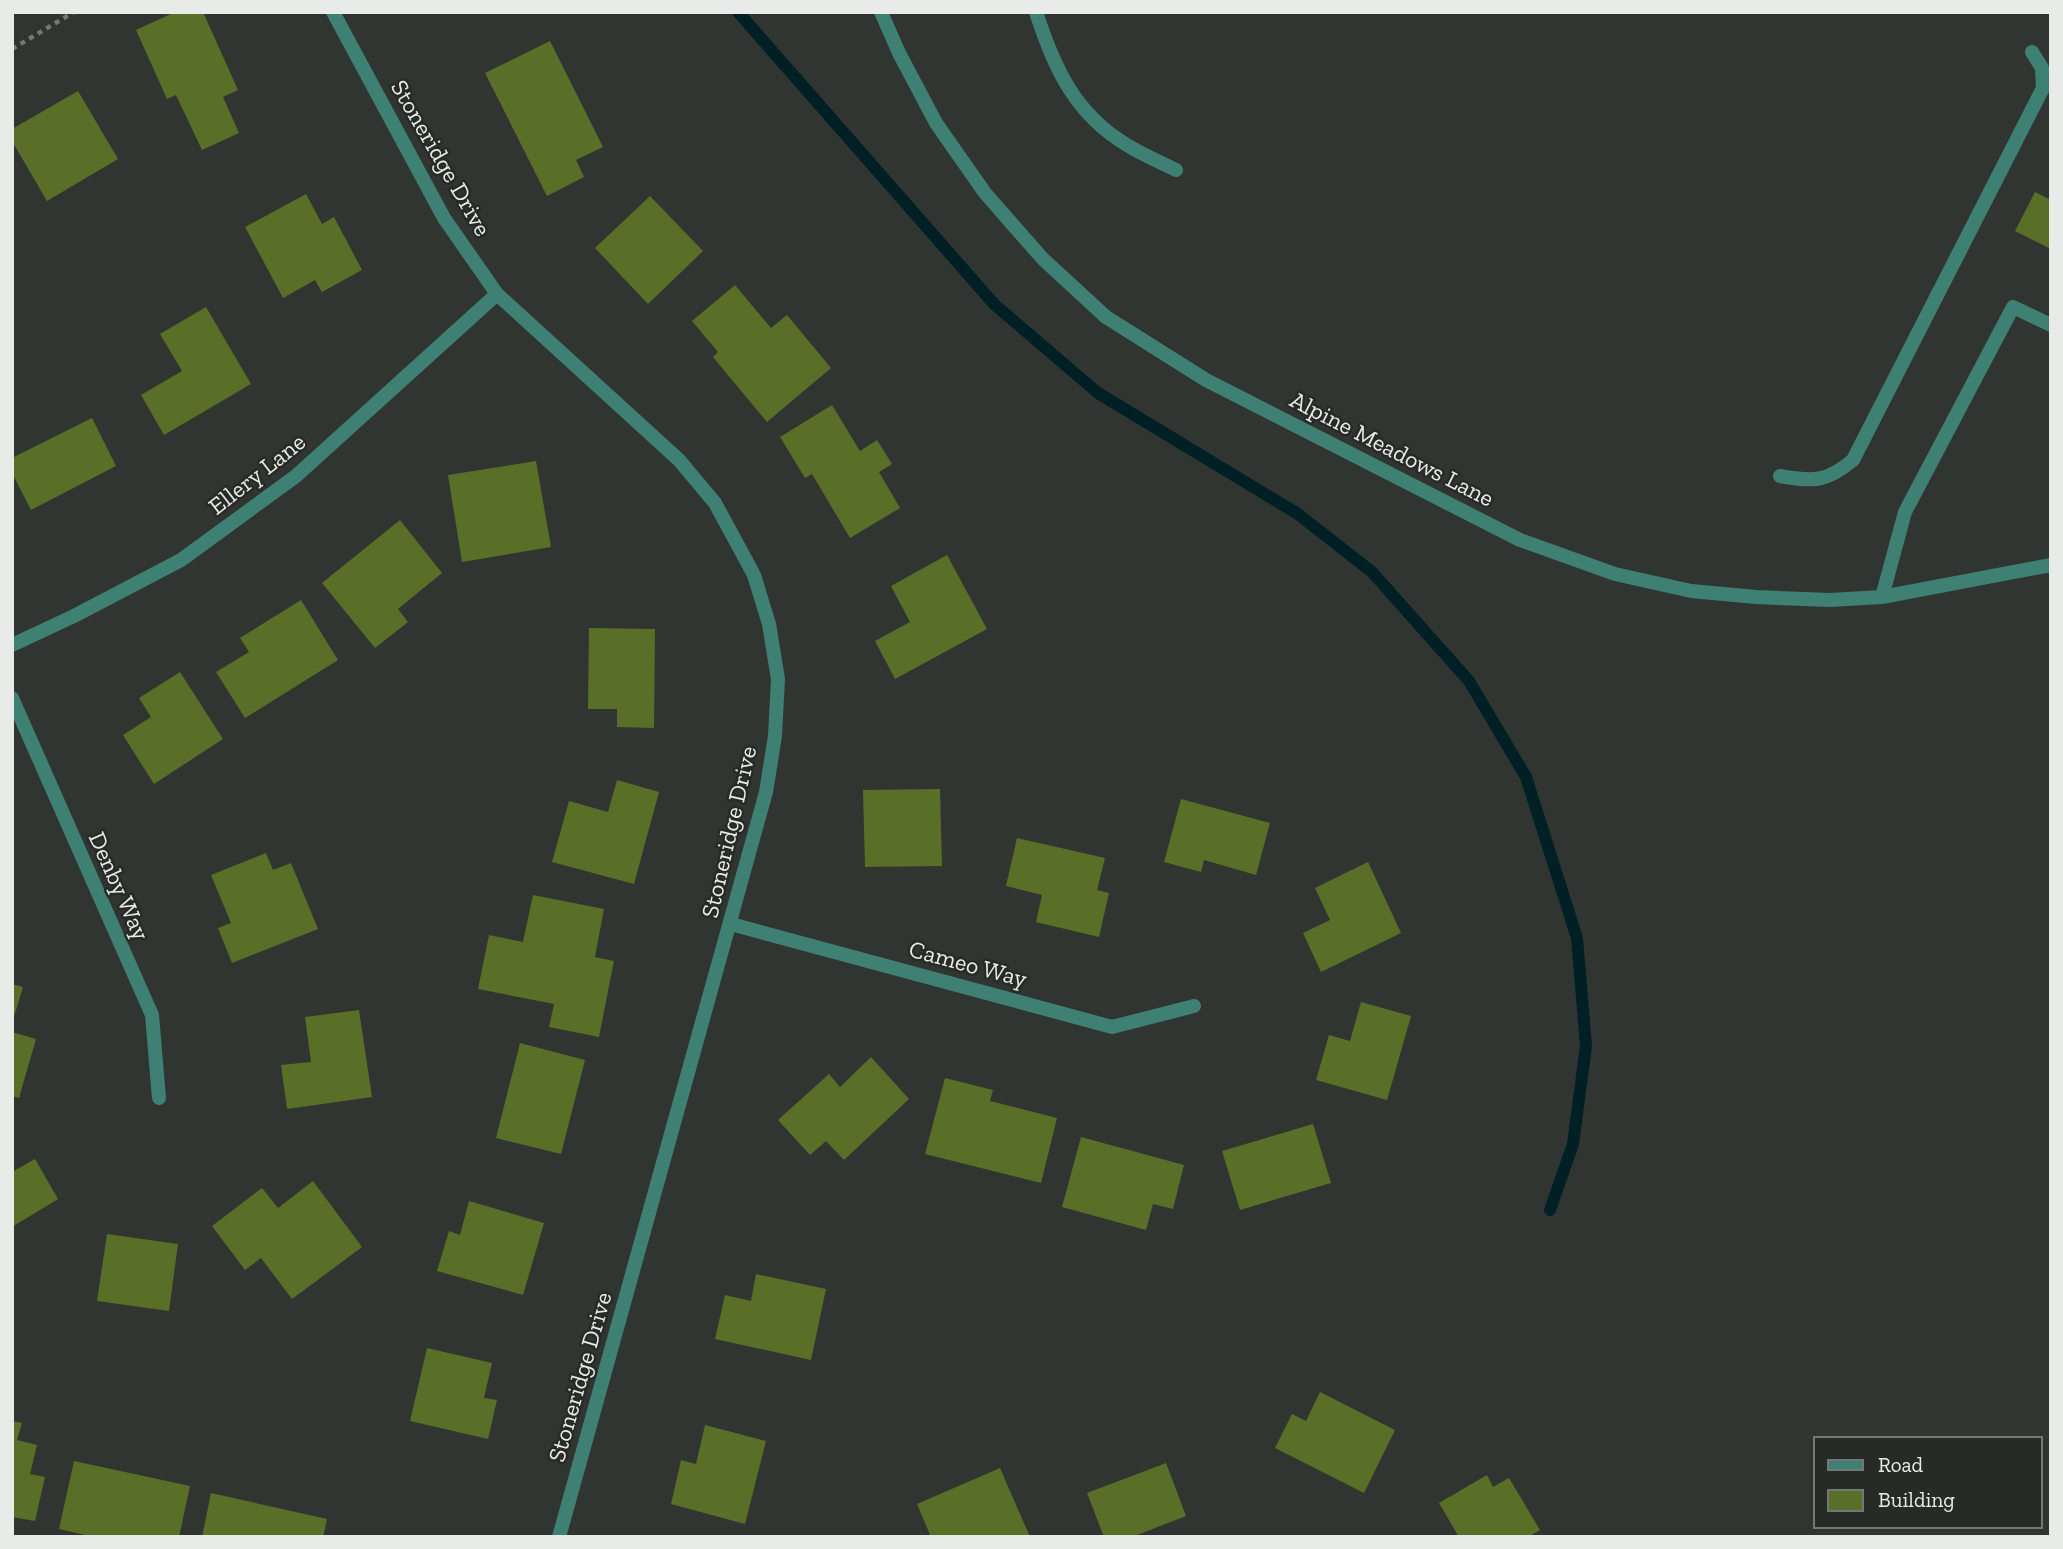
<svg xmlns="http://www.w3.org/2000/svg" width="2063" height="1549" viewBox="0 0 2063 1549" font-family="'Zilla Slab',serif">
  <rect width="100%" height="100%" fill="#313532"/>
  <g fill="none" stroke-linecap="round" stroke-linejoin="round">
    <path stroke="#002025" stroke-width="12" d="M738 12 994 304 1098 393 1298 514 1372 572 1469 681 1526 777 1577 938 1586 1046 1573 1144 1550 1210"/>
  </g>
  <path fill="#596e27" d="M175 12H203L238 90 223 97 239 133 202 150 176 95 167 99 136 30Z
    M550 41 603 147 576 160 584 177 547 196 485 73Z
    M78 91 118 159 47 201 12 141V129Z
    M2035 192 2051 200V249L2015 231Z
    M306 194 322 224 334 217 362 270 322 292 315 280 283 298 245 227Z
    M650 196 703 251 648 304 595 248Z
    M735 285 771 328 787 315 831 368 767 422 713 357 718 352 692 321Z
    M206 307 251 384 164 435 141 395 182 371 160 334Z
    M832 405 860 451 877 440 892 464 879 472 900 508 850 538 812 474 805 478 780 437Z
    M92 418 116 466 31 510 12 473V458Z
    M536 461 551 547 462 562 448 475Z
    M400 520 442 573 398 609 408 622 375 648 322 583Z
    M947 555 987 629 895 679 875 641 910 622 891 586Z
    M301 600 338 660 245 718 216 672 249 652 240 638Z
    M589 628 655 629 654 728 617 727V709H588Z
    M180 672 223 739 154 784 123 735 151 717 139 698Z
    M617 780 659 792 634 884 552 862 569 801 608 812Z
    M940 789 942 866 865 867 863 790Z
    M1181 799 1270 823 1256 875 1204 860 1201 872 1164 862Z
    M1017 838 1105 858 1097 890 1109 893 1099 937 1036 922 1042 895 1006 886Z
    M266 853 273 870 291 863 318 929 232 963 218 928 231 923 211 875Z
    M1368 862 1401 933 1321 972 1303 933 1330 920 1315 888Z
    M533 895 604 909 595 957 614 961 599 1037 549 1027 554 1004 478 989 489 935 523 942Z
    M12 984 23 987 13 1020H12Z
    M1361 1002 1411 1016 1387 1100 1316 1080 1329 1035 1350 1041Z
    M359 1010 372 1097 287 1109 281 1065 311 1062 305 1017Z
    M12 1032 36 1039 19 1098 12 1096Z
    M520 1043 585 1060 561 1154 496 1138Z
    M871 1057 909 1099 844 1160 826 1141 810 1155 778 1120 829 1074 840 1087Z
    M945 1078 993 1090 990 1101 1057 1118 1041 1183 925 1154Z
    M1313 1124 1331 1183 1240 1210 1222 1151Z
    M1081 1137 1184 1165 1173 1209 1153 1204 1146 1230 1062 1207Z
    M35 1159 58 1199 12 1227V1172Z
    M313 1181 362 1247 292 1299 261 1258 245 1270 212 1226 262 1188 278 1208Z
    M469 1201 544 1223 523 1295 437 1271 449 1231 460 1235Z
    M107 1234 178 1244 169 1311 97 1301Z
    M756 1274 826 1289 811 1360 715 1339 725 1295 751 1301Z
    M427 1348 492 1363 484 1398 497 1400 488 1439 410 1421Z
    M1320 1392 1395 1430 1364 1493 1275 1448 1292 1414 1306 1421Z
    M12 1421 22 1423 17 1440 37 1445 30 1474 45 1477 35 1521 12 1517Z
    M705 1425 766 1441 745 1524 671 1504 681 1460 696 1464Z
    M74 1461 190 1486 179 1537H94L59 1529Z
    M1166 1463 1186 1516 1132 1537H1104L1087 1493Z
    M1000 1468 1030 1537H931L917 1504Z
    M1487 1475 1493 1487 1509 1478 1540 1530 1528 1537H1459L1439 1503Z
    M211 1493 327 1519 323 1537H202Z"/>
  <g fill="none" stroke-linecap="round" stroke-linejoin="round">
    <path stroke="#747875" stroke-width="4.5" stroke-dasharray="5 5" stroke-linecap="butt" d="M12 49 74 12"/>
    <path stroke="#3e8174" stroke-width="14" d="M881 12 899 53 936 123 985 193 1043 259 1106 317 1206 380 1520 540 1615 574 1691 591 1756 597 1830 600 1882 597 2051 565
      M1036 12C1054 68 1075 114 1127 145 1143 155 1160 162 1176 170
      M1780 476C1813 482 1827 482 1853 460L2043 88 2042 68 2032 52
      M1882 597 1905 512 2013 307 2051 325"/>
    <path stroke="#3e8174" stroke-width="14" d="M333 12 444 218 497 294 679 460 715 503 754 575 769 624 778 679 775 736 766 792 559 1537
      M12 645 74 616 181 560 296 476 497 294
      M12 698 152 1015 159 1098
      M731 924 1112 1027 1194 1006"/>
  </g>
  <g text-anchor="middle" stroke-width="5" stroke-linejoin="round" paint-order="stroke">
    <g font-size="24" fill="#e8ebe8" stroke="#272b28">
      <text transform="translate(441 158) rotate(60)" y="8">Stoneridge Drive</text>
      <text transform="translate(1392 449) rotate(27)" y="8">Alpine Meadows Lane</text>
      <text transform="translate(257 474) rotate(-38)" y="8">Ellery Lane</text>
      <text transform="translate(729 832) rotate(-77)" y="8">Stoneridge Drive</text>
      <text transform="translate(119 886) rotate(66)" y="8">Denby Way</text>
      <text transform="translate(968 964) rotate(15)" y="8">Cameo Way</text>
      <text transform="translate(580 1377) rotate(-74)" y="8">Stoneridge Drive</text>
    </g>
  </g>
  <rect width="2063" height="1549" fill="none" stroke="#e8ebe8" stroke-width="28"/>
  <rect x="1814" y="1437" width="228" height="91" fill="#272b28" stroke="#747875" stroke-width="2"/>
  <rect x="1828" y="1460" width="35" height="10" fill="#3e8174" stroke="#747875" stroke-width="2"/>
  <text x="1878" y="1472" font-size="21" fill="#e8ebe8">Road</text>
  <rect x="1828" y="1490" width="35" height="21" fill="#596e27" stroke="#747875" stroke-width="2"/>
  <text x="1878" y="1507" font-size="21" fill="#e8ebe8">Building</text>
</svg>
